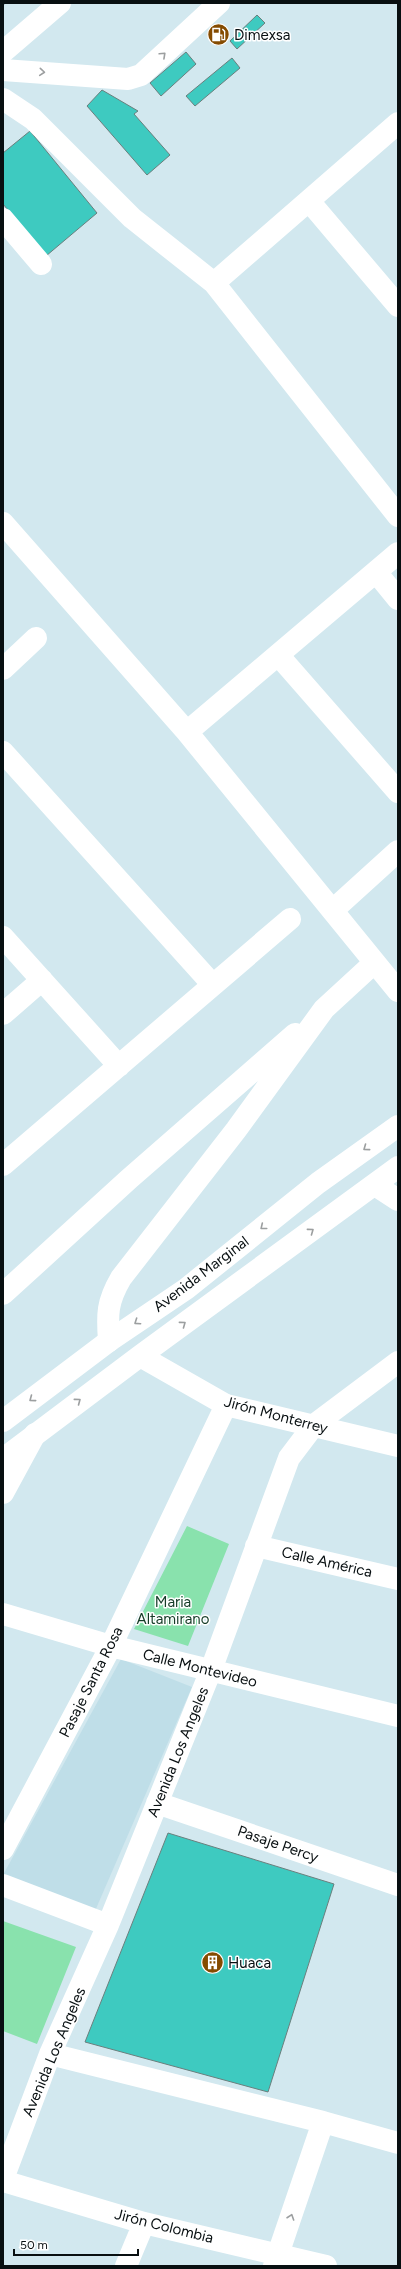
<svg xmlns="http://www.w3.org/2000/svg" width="401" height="2269" viewBox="0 0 401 2269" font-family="Figtree,sans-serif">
  <rect width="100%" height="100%" fill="#d2e8ef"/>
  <path fill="#bfdee8" d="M121 1659 192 1687 95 1911 3 1875Z"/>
  <path fill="#89e2ad" d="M187 1526 229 1544 188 1646 134 1629Z
    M3 1921 76 1947 37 2044 3 2031Z"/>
  <path fill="#3ecac0" stroke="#6a7f7d" d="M257 15 265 23 237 49 230 41Z
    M186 52 196 64 161 96 150 83Z
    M232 58 240 68 195 106 186 96Z
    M102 90 138 111 134 114 170 155 147 175 87 106Z
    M30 131 97 213 46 256 3 204V153Z
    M168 1833 334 1884 268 2092 85 2042Z"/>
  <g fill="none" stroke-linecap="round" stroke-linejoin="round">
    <path stroke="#667479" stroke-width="2.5" stroke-dasharray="1 3" stroke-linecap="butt" d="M3 4 4 3"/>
    <path stroke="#fff" stroke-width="22" d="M3 70 128 79 141 75 219 3
      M3 99 33 119 132 218 214 283 398 516
      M309 201 398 306
      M3 219 41 264
      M214 283 398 123
      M3 523 187 732 398 991
      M376 572 398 599
      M279 656 398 792
      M3 669 36 638
      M187 732 398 553
      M3 752 213 985
      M333 910 398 851
      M3 937 119 1066
      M3 1014 42 980
      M3 1165 290 919
      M375 1185 398 1200
      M3 1294 129 1179 295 1034
      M109 1341C107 1314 107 1302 121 1278L236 1130 324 1009 374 963
      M3 1493 35 1434
      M256 1546 398 1579
      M3 1614 111 1646 398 1716
      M157 1803 398 1885
      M3 1849 111 1646 226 1405
      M3 1885 108 1925
      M50 2054 323 2122 398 2143
      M3 2179 50 2054 108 1925 211 1670 289 1458 314 1425 398 1362
      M3 2181 144 2223 326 2266
      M126 2266 144 2223
      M274 2266 323 2122"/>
    <path stroke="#fff" stroke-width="22" d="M140 1356 226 1405 398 1446
      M3 1421 109 1341 186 1289 318 1183 398 1126
      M3 1459 140 1356 398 1167"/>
    <path stroke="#fff" stroke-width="22" d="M3 52 60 3"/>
  </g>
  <defs><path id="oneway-chevron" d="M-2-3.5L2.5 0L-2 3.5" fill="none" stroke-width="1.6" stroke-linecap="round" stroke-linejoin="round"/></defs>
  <g stroke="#9c9fa0">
    <use href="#oneway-chevron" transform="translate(163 55) rotate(-43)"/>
    <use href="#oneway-chevron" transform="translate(42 72) rotate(5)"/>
    <use href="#oneway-chevron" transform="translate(366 1148) rotate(144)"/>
    <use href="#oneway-chevron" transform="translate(263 1227) rotate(141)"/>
    <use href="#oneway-chevron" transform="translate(311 1231) rotate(-36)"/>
    <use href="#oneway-chevron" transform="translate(137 1322) rotate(146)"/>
    <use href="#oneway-chevron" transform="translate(183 1324) rotate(-36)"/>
    <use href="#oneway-chevron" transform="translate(32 1399) rotate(143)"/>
    <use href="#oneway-chevron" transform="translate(78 1401) rotate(-37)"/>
    <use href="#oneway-chevron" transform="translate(291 2217) rotate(-71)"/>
  </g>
  <defs>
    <symbol id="fuel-disc" viewBox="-11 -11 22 22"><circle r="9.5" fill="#854b00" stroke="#fff"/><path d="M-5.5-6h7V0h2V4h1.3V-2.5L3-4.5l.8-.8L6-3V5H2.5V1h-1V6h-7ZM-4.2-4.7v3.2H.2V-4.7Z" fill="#fff"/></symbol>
    <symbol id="building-disc" viewBox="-11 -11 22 22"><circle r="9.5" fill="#854b00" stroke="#fff"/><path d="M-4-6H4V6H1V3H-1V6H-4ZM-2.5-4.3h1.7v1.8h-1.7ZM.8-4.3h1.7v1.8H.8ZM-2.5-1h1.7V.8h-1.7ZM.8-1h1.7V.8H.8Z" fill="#fff"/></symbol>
  </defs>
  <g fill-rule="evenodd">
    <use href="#fuel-disc" x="206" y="22" width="25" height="25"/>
    <use href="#building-disc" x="200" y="1950" width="25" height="25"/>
  </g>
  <g text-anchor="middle" stroke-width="3" stroke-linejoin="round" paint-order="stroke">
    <g font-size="15" fill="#080f11" stroke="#fff" text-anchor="start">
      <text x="234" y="40">Dimexsa</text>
      <text x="228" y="1968">Huaca</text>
    </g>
    <g font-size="15" fill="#080f11" stroke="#fff">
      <text transform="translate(201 1274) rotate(-37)" y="5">Avenida Marginal</text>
      <text transform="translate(276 1415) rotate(15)" y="5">Jirón Monterrey</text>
      <text transform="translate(327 1562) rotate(13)" y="5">Calle América</text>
      <text transform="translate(200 1668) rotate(14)" y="5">Calle Montevideo</text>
      <text transform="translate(91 1682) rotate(-63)" y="5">Pasaje Santa Rosa</text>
      <text transform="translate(178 1752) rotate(-68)" y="5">Avenida Los Angeles</text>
      <text transform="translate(278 1844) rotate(19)" y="5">Pasaje Percy</text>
      <text transform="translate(54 2052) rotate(-67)" y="5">Avenida Los Angeles</text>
      <text transform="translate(164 2226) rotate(14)" y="5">Jirón Colombia</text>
    </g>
    <g font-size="15" fill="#153c27" stroke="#fff">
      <text x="173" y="1607">Maria<tspan x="173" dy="17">Altamirano</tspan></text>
    </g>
  </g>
  <rect width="401" height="2269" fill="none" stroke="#080f11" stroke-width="8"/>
  <path d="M14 2249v6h124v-6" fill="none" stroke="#080f11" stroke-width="2"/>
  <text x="20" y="2249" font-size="12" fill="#080f11" stroke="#ffffff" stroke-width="3" paint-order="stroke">50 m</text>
</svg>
